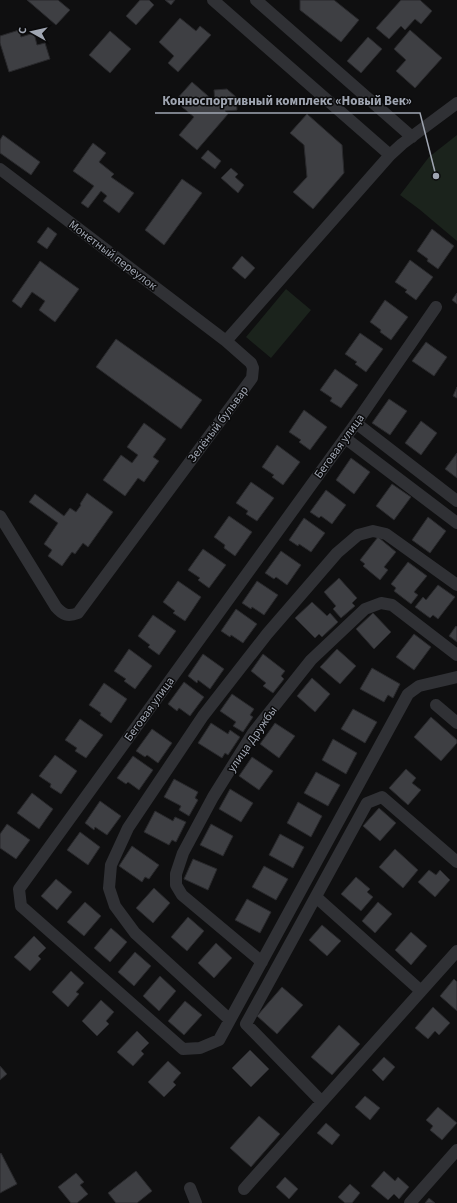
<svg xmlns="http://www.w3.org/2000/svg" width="457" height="1203" viewBox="0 0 457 1203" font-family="'Source Sans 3',sans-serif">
  <rect width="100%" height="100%" fill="#0f0f10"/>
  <path fill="#1b231c" d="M457 135V241L419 209 400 195 429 157Z
    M286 289 311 310 271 358 246 337Z"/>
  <path fill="#3e3f43" stroke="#29292c" d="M27 0H58L70 10 56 25Z
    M140 0H149L154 5 136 25 126 16Z
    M165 0H175L171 5Z
    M300 0H334L359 20 341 42 300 10Z
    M401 0H420L432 11 421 24 415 19 405 30 401 26 389 39 376 28Z
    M180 18 196 31 200 26 211 35 178 72 168 63 174 56 159 42Z
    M19 30 21 37 34 33 37 45 45 43 50 59 9 72 0 43V36Z
    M410 30 442 58 415 88 396 71 406 60 394 49Z
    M110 31 131 49 110 73 89 55Z
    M368 37 382 49 361 73 347 61Z
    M192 82 215 102 214 90 227 89 236 97 237 110 225 111 228 114 197 150 179 135 194 117 175 101Z
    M307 114 342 145 344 173 313 209 293 192 307 177 304 145 290 133Z
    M3 135 40 162 31 175 0 153V140Z
    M93 143 106 153 99 162 114 174 111 177 134 193 119 213 103 201 107 196 101 191 88 208 81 203 94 186 73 171Z
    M208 150 221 161 215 169 201 158Z
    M231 168 238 174 235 177 244 185 238 193 221 178Z
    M182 179 202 193 164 245 145 230Z
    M48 227 57 234 47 249 37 242Z
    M432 229 454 246 438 269 427 261 428 259 417 251Z
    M242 256 255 268 245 279 232 268Z
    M410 260 433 277 416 300 405 292 407 290 395 282Z
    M40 261 79 289 55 322 39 310 45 301 32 292 21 308 12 301Z
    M457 293V304L452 300Z
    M385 300 408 317 391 340 380 332 381 330 370 322Z
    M360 333 383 349 366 372 355 364 357 362 345 354Z
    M116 339 202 400 181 429 96 367Z
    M426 342 447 357 434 376 412 361Z
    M335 369 358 385 341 408 330 401 332 398 320 390Z
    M457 387V398L453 396Z
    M389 399 407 411 390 435 372 423Z
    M304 410 327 427 310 450 299 442 301 440 289 432Z
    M421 421 437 433 421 455 405 443Z
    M144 423 166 439 153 457 159 461 144 482 138 478 125 496 103 480 121 455 132 463 138 455 127 447Z
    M277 445 300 462 283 485 272 477 274 475 262 467Z
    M457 453V478L445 469Z
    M351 458 370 472 354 494 336 480Z
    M251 482 274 498 257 521 246 514 248 511 236 503Z
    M392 484 411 497 394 520 376 506Z
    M326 490 346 505 332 524 321 516 319 518 310 512Z
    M87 493 113 512 88 547 83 543 75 554 72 552 62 566 48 556 52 550 44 544 58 523 29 502 35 494 64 516 70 508 76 512 81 505 80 504Z
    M229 516 252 532 235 556 224 548 225 545 214 537Z
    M428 517 446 531 430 553 412 540Z
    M304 518 325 533 311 552 299 544 298 546 289 540Z
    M378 537 396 552 384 567 388 570 380 580 363 566 365 564 360 560Z
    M203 549 226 565 209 588 198 580 200 578 188 570Z
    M281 551 301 565 287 585 276 577 274 579 265 573Z
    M408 562 427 576 414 592 418 595 411 604 394 591 396 588 391 584Z
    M339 578 357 598 352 603 355 606 341 618 333 609 336 606 324 592Z
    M178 581 201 597 185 621 173 613 175 611 163 602Z
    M257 581 278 595 264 615 252 607 251 609 242 603Z
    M438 585 455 597 438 619 433 615 430 618 415 607 423 597 426 600Z
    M312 602 327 616 330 613 338 622 322 637 319 634 315 638 295 618Z
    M236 609 257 624 243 643 231 635 230 637 221 631Z
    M373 613 391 632 374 649 356 629Z
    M153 615 176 631 159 655 148 647 150 645 138 636Z
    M456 626 457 627V642L449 636Z
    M414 634 431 647 414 670 396 657Z
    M129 649 152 666 135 689 124 681 126 679 114 671Z
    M337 649 356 666 340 684 320 667Z
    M203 654 224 669 210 689 198 680 197 683 188 676Z
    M263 654 285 671 281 676 284 679 273 693 263 686 266 683 251 671Z
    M372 668 400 684 393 698 388 695 384 702 360 689Z
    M312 678 330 694 315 712 297 696Z
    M184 682 204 697 190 716 179 708 177 711 168 704Z
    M104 683 127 699 111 723 100 715 101 713 89 705Z
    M232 694 254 709 250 715 253 717 243 732 233 726 236 722 220 711Z
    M353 709 377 722 365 743 341 729Z
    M431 717 457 740V743L441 761 414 737Z
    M80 719 103 735 86 758 75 751 77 748 65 740Z
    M211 723 228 734 230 730 240 737 228 755 225 753 222 758 198 743Z
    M275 723 295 736 279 758 260 744Z
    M152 729 172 743 158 763 147 755 145 757 136 751Z
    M333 739 357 753 346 774 322 760Z
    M55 755 77 771 61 794 50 787 51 784 39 776Z
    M133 756 153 770 139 790 128 782 126 784 117 778Z
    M252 757 273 771 259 790 239 776Z
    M406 769 416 778 412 783 421 790 408 805 389 788Z
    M316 772 340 785 328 806 304 793Z
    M174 779 198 792 195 798 198 800 189 816 179 810 181 806 164 797Z
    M230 789 253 803 241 822 219 809Z
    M32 793 53 809 39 829 17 813Z
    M100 801 121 816 107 835 95 827 94 830 85 823Z
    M298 802 322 816 311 837 287 823Z
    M379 808 396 823 380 841 363 826Z
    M155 811 173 821 175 817 186 822 176 842 172 840 169 845 144 832Z
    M7 824 30 840 16 859 0 848V834Z
    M211 824 233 836 223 856 200 845Z
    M80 832 100 847 88 865 67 850Z
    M280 834 304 847 293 868 269 855Z
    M132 846 159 865 149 879 145 877 142 882 119 866Z
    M395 849 418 870 403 888 379 867Z
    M193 859 217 869 208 890 184 879Z
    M264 866 288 879 276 900 252 887Z
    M429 870 436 875 440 870 450 880 435 897 418 882Z
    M356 877 370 889 367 892 373 897 361 911 341 894Z
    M56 879 72 892 57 910 41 896Z
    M154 888 170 903 153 923 136 908Z
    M247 899 271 912 260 933 235 920Z
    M85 902 101 916 84 936 67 922Z
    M378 902 392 914 375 933 362 921Z
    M188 917 204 931 187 951 171 937Z
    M322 925 341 941 327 956 309 940Z
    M111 928 127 942 110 962 94 948Z
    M411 932 427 946 411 965 395 950Z
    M34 936 46 948 38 956 41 959 30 971 14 957Z
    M216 943 232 958 214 978 198 963Z
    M135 952 151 966 134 986 118 972Z
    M71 971 84 983 76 992 79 994 68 1007 52 992Z
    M160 976 176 991 159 1011 143 996Z
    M454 979 457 982V1011L440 996Z
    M282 987 303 1005 277 1034 257 1016Z
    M101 1000 114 1012 106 1021 109 1024 97 1036 82 1021Z
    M185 1001 202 1015 184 1035 168 1021Z
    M433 1007 450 1023 439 1035 435 1031 428 1039 415 1028Z
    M339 1025 360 1044 332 1075 311 1057Z
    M137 1031 149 1043 141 1051 144 1054 133 1066 117 1052Z
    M250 1050 269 1069 251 1087 232 1068Z
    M384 1057 395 1067 383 1081 372 1070Z
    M168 1061 181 1073 173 1082 176 1085 164 1097 148 1082Z
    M0 1066 7 1074 0 1080Z
    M365 1096 380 1108 370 1120 355 1107Z
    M438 1107 457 1123 442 1140 430 1130 433 1126 426 1120Z
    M259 1116 280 1134 251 1167 230 1148Z
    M326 1123 340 1135 332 1145 317 1133Z
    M1 1153 17 1184 0 1193V1154Z
    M136 1171 152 1191 137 1203H116L108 1193Z
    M384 1171 395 1181 398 1177 409 1187 399 1199 394 1194 388 1200 371 1186Z
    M76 1173 84 1182 80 1185 88 1194 77 1203H71L58 1187Z
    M285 1177 298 1189 289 1199 276 1187Z
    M350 1184 360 1193 352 1203H345L338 1197Z
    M429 1198 435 1203H425Z"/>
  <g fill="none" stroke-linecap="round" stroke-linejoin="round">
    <path stroke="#303135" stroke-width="12" d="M213 0 390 155
      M256 0 412 137
      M0 169 226 341
      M436 307 356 423 19 889 21 906 183 1049 200 1048 219 1040 408 694 419 686 457 677
      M356 423 457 501
      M345 438 457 523
      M0 516 56 607C63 615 68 617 78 613L252 378 253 368 251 363 226 341 390 155 402 144 457 103
      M436 705 457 723
      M316 897 421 991
      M262 962 182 895 176 885V874L183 853 213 797 253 733 311 660 365 609 381 603 392 605 457 655
      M230 1020 135 933 115 906 109 888 111 865 128 828 203 716 267 634 337 553 358 535 373 531 386 534 457 585
      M322 1102 246 1024 367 803 382 797 457 862
      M190 1188 196 1203
      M244 1189 457 951
      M410 1203 457 1150"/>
  </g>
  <g text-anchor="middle" stroke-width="3" stroke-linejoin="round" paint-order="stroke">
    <g font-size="12" fill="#a0a6b2" stroke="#0a0a0b">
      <text transform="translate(113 255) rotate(37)" y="4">Монетный переулок</text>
      <text transform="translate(218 424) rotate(-53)" y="4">Зелёный бульвар</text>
      <text transform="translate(339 446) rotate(-54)" y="4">Беговая улица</text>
      <text transform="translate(149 709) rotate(-54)" y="4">Беговая улица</text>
      <text transform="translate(252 739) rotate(-55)" y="4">улица Дружбы</text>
    </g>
  </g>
  <path fill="none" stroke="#a0a6b2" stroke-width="1.5" d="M436 176L420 113H155"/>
  <circle fill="#a0a6b2" stroke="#0a0a0b" stroke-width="1.5" cx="436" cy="176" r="4"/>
  <g font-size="13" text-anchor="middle" font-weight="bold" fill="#a0a6b2" stroke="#0a0a0b" stroke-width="3" stroke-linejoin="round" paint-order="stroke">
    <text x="287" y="105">Конноспортивный комплекс «Новый Век»</text>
  </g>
  <g transform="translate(32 32) rotate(278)" stroke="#0a0a0b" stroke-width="3" paint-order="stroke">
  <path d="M0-3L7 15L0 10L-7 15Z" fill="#a0a6b2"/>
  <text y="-6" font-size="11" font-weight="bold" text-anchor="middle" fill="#a0a6b2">С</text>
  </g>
</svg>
